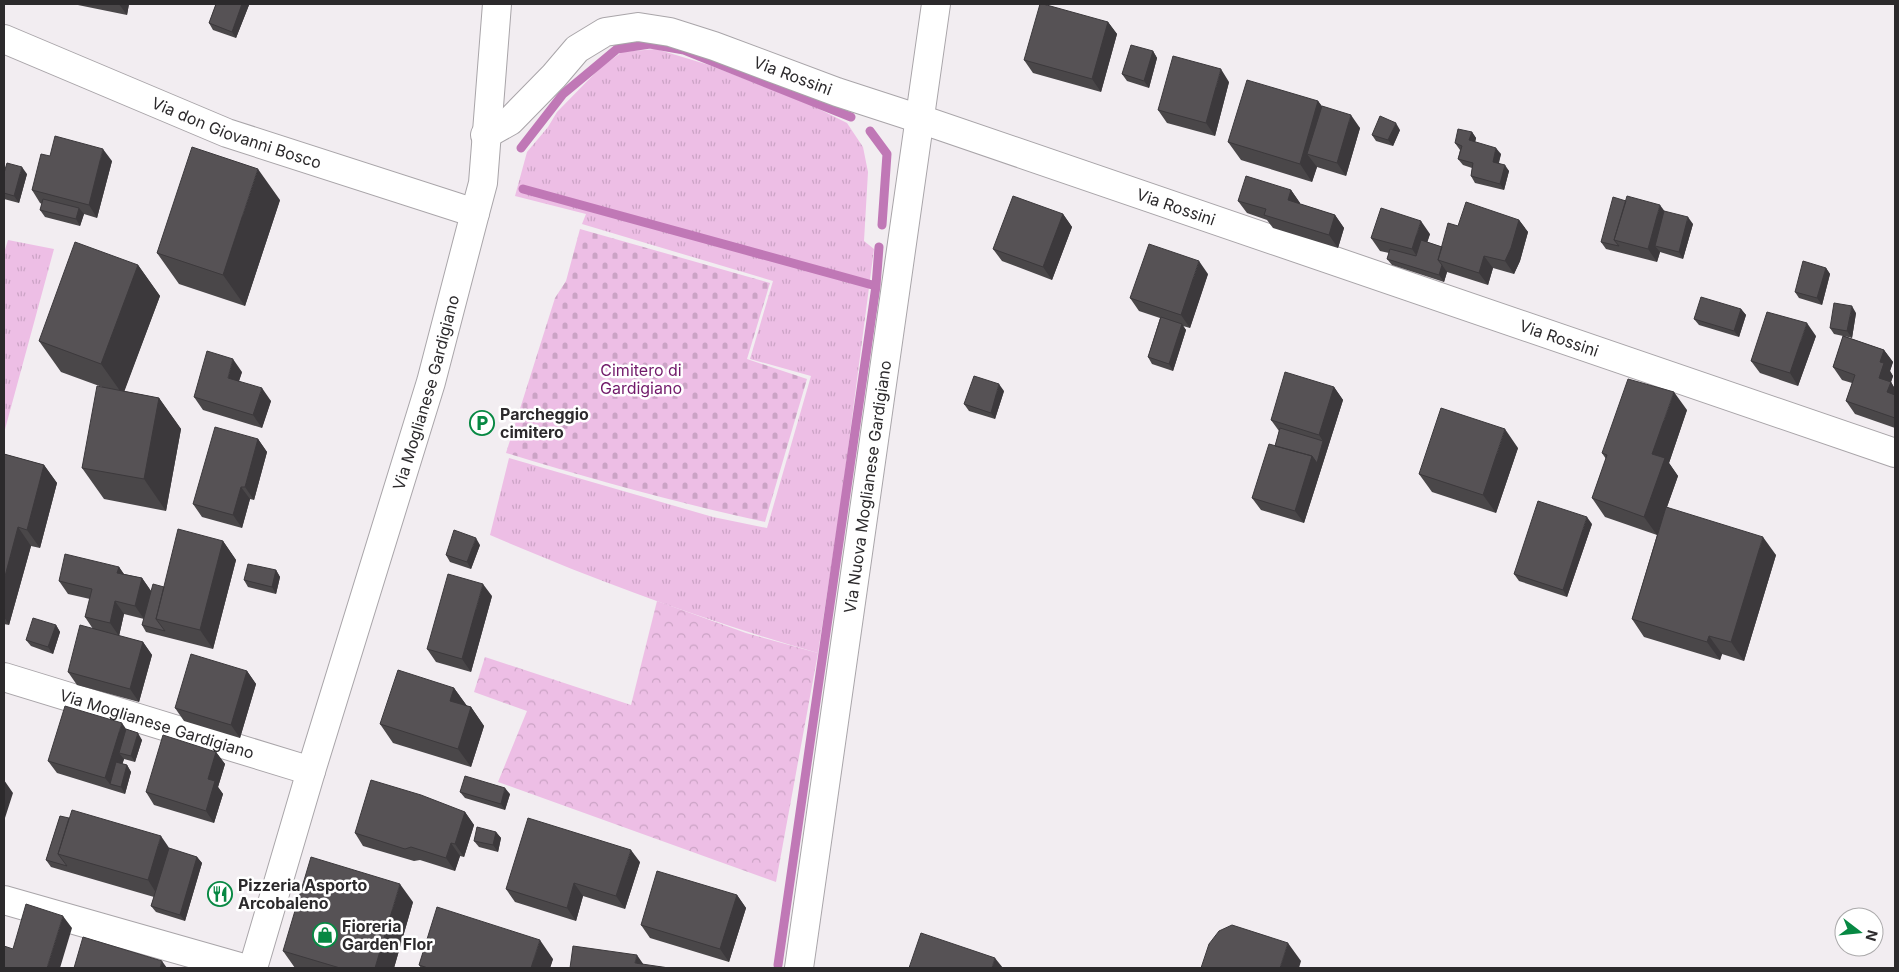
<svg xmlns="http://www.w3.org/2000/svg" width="1899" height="972" viewBox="0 0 1899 972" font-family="Inter,sans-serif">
  <defs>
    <pattern id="grass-tufts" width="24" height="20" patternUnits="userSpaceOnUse" patternTransform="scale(1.25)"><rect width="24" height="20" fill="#edbee5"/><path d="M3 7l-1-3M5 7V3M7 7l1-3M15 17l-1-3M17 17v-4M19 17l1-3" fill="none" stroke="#cba3c5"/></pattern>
    <pattern id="forest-crowns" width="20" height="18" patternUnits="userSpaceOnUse" patternTransform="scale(1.25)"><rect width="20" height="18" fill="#edbee5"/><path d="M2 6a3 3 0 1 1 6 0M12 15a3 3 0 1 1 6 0" fill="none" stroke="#cba3c5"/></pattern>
    <pattern id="cemetery-stones" width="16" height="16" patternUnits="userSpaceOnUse" patternTransform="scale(1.25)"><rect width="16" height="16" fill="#edbee5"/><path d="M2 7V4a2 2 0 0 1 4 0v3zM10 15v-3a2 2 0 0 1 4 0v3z" fill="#cba3c5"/></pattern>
  </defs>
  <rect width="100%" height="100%" fill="#f2edf1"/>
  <path fill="url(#grass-tufts)" d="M656 49 709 65 811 105 847 123 863 147 868 172 864 241 874 249 842 495 818 653C706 621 597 581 490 535L509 458 713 517 767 528 811 376 750 359 773 281 582 224 586 214 515 196 527 152 548 127 557 112 601 67 622 52Z
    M8 240 54 249 4 433V253Z"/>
  <path fill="url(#forest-crowns)" d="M657 601 746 633 818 653 776 882 498 782 527 711 474 692 485 657 631 705Z"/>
  <path fill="url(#cemetery-stones)" d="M580 229 770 283 747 359 807 379 765 522C677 503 591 479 506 453L555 298 566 281Z"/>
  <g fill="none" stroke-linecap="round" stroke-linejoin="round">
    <path stroke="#c078b6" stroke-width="9" d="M870 131 887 154 882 225
      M521 148 563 94 617 49 650 44 684 50 851 117
      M523 189 876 286 778 965
      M876 286 879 247"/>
    <defs>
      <g id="minor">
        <path id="s1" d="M4 39 227 133 475 213"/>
        <path id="s2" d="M485 135 510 121 554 76 577 49 605 32 638 27 670 32 714 46 837 92 920 119 1895 453"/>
        <path id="s3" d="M4 677 311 771"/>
        <path d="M4 900 243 968"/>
        <path id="s4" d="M253 968 311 771 431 382 475 213 483 183 497 4"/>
      </g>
      <g id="major">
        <path id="s5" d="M799 968 936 4"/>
      </g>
    </defs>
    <use href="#minor" stroke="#a9a5a9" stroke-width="30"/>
    <use href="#major" stroke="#a9a5a9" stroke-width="30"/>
    <use href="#minor" stroke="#fff" stroke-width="28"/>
    <use href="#major" stroke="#fff" stroke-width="28"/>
  </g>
  <path fill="#4a4749" d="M73 4H129L127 15Z
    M216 4H248L249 5 236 38 213 30 209 23Z
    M1108 22 1117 34 1101 92 1033 73 1024 60Z
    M1153 51 1157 58 1149 88 1127 81 1122 74Z
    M1229 82 1215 136 1167 123 1158 110Z
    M1318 101 1322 106 1360 128 1346 176 1317 167 1312 182 1241 160 1228 142Z
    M1400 130 1393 146 1376 141 1372 135Z
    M1472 132 1476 138 1475 142 1501 154 1499 163 1509 171 1504 190 1475 183 1471 176 1472 168 1463 165 1458 159 1460 150 1455 143Z
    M50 156 112 161 97 218 84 214 80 226 45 217 40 210 42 204 40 203 32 190Z
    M4 173 27 174 19 203 4 199Z
    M1291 190 1300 203V204L1335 215 1344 228 1338 248 1273 228 1267 220 1247 213 1238 201Z
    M280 200 245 306 179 284 157 253Z
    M1664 211 1693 224 1683 259 1660 252 1657 262 1606 249 1601 242Z
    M1063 214 1072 227 1052 280 1002 261 993 249Z
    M1519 220 1528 232 1520 261 1514 274 1493 268 1488 285 1447 272 1444 282 1392 265 1387 259 1389 253 1380 251 1371 238 1430 234 1427 242 1442 247 1458 226Z
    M138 265 160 296 124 391 159 398 181 429 166 511 104 499 82 468 102 387 61 372 39 341Z
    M1826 268 1830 274 1822 305 1799 298 1795 292Z
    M1208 274 1190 328 1183 326 1186 330 1173 371 1152 364 1148 357 1160 318 1139 311 1130 298Z
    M1741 309 1746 315 1739 337 1699 325 1694 319Z
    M1856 313 1852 338 1844 336 1884 350 1893 362 1890 371 1893 376 1891 382 1895 389V428L1855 414 1846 401 1852 383 1842 380 1833 367 1843 336 1834 334 1830 328Z
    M1816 336 1798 386 1760 373 1751 361Z
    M242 372 239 381 271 401 262 428 203 410 194 397Z
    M1334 387 1343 400 1304 523 1261 510 1252 498 1275 446 1279 431 1271 420Z
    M1004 391 995 419 969 411 964 404Z
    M1687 410 1669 463 1678 476 1667 507 1776 555 1744 661 1722 654 1720 660 1644 637 1632 619 1657 535 1605 517 1592 498 1606 459 1602 453Z
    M258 439 267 452 254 500 250 499 242 528 202 517 193 504Z
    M1518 448 1496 513 1432 492 1419 474Z
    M4 454 44 465 57 483 40 548 31 546 9 625 4 624Z
    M1592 524 1567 597 1519 581 1514 574Z
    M223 541 236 560 213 649 146 632 142 625 144 619 124 614 119 636 143 642 152 655 139 702 77 685 68 672 93 629 85 617 90 599 68 594 59 581 119 567 124 574 142 578 151 591 164 587Z
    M480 545 471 569 450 562 446 555Z
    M276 570 280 577 276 594 248 587 244 580Z
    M492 596 471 672 436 662 427 649Z
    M56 625 60 632 53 654 31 646 26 640Z
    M247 671 256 684 240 738 184 721 175 708Z
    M454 688 467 706 471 707 484 726 471 767 393 743 380 724Z
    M126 729 142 740 135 762 124 759 122 764 127 765 131 772 125 794 57 773 48 761Z
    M216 752 225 764 218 787 223 794 214 823 154 805 146 792Z
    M460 792 510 794 505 810 465 798Z
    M465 812 474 825 464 857 460 856 455 871 420 860 414 861 363 846 355 833Z
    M60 816 197 857 202 863 185 921 156 912 151 906 154 897 51 867 46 860Z
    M496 832 501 838 498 852 479 847 474 841Z
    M640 862 625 909 583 896 576 921 515 902 506 889Z
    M737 895 746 908 729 962 650 938 641 925Z
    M413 902 394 968H295L283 951Z
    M553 959 550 968H421L419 965Z"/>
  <path fill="#3c393c" d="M119 4H129L127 15Z
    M242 4H248L249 5 236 38 232 32Z
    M1108 22 1117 34 1101 92 1092 79Z
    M1153 51 1157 58 1149 88 1144 81Z
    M1221 69 1229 82 1215 136 1206 123Z
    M1318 101 1330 119 1307 154 1317 167 1312 182 1300 164Z
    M1351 115 1360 128 1346 176 1337 163Z
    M1396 123 1400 130 1393 146 1388 140Z
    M1472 132 1476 138 1474 147 1469 140Z
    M1496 148 1501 154 1497 168 1493 162Z
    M103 149 112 161 97 218 89 205Z
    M1505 165 1509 171 1504 190 1500 184Z
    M22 167 27 174 19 203 14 196Z
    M258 169 280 200 245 306 223 275Z
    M1291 190 1300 203 1297 213 1288 200Z
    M1660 205 1669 217 1655 246 1660 252 1657 262 1648 249Z
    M79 208 84 214 80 226 76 219Z
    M1063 214 1072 227 1052 280 1043 267Z
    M1335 215 1344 228 1338 248 1329 235Z
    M1688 217 1693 224 1683 259 1679 252Z
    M1519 220 1528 232 1520 261 1514 274 1505 261Z
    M1421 221 1430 234 1421 262 1412 249Z
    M1484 256 1493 268 1488 285 1479 273Z
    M1199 261 1208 274 1190 328 1181 315Z
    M138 265 160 296 123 395 101 364Z
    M1442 265 1447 272 1444 282 1439 275Z
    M1826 268 1830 274 1822 305 1817 298Z
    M1852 306 1856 313 1852 338 1847 331Z
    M1741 309 1746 315 1739 337 1734 331Z
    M1807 323 1816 336 1798 386 1790 373Z
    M1182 324 1186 330 1173 371 1169 364Z
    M1884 350 1893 362 1890 371 1893 376 1891 382 1895 389V404L1887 392 1879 378 1880 362Z
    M233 359 242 372 236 390 228 378Z
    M999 384 1004 391 995 419 991 413Z
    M1334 387 1343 400 1304 523 1295 511 1312 456 1323 441 1319 435Z
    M262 388 271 401 262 428 253 415Z
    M1674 392 1687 410 1669 463 1678 476 1657 535 1644 517 1652 454Z
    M159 398 181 429 166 511 144 479Z
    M1505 429 1518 448 1496 513 1483 495Z
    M258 439 267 452 254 500 245 487Z
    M44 465 57 483 40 548 27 530Z
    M241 487 250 499 242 528 233 515Z
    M1587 517 1592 524 1567 597 1563 590Z
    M18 527 31 546 9 625 4 617V580Z
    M1763 537 1776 555 1744 661 1731 642Z
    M476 538 480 545 471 569 467 562Z
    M223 541 236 560 213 649 200 630Z
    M119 567 127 579 117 573Z
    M276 570 280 577 276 594 272 587Z
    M142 578 151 591 144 619 135 606Z
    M483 584 492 596 471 672 462 659Z
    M115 601 124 614 119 636 110 623Z
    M56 625 60 632 53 654 48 647Z
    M1709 636 1722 654 1720 660 1707 642Z
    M143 642 152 655 139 702 130 689Z
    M247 671 256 684 240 738 231 725Z
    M454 688 467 706 450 701Z
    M471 707 484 726 471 767 458 749Z
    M122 723 131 736 119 753 124 759 116 786 110 784 105 778Z
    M138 733 142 740 135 762 131 756Z
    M216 752 225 764 218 787 223 794 214 823 206 811 208 779Z
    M127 765 131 772 125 794 121 787Z
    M4 780 13 793 4 821Z
    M505 788 510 794 505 810 501 804Z
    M465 812 474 825 464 857 455 844Z
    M496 832 501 838 498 852 493 845Z
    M161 836 174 855 160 899 148 880Z
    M451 843 460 856 455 871 446 858Z
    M631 850 640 862 625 909 616 896Z
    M197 857 202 863 185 921 180 915Z
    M574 883 583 896 576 921 567 908Z
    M400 884 413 902 394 968H375Z
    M737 895 746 908 729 962 720 949Z
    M63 916 72 928 60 968H47Z
    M540 940 553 959 550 968H531Z
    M1288 943 1301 961 1299 968H1280Z
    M637 955 646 968 635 963Z
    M995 958 1003 968H992Z
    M162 961 167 968H160Z"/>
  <path fill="#565255" stroke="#3c393c" d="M216 4H242L232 32 209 23Z
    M1040 4H1043L1108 22 1092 79 1024 60Z
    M1131 45 1153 51 1144 81 1122 74Z
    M1173 56 1221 69 1206 123 1158 110Z
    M1247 80 1318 101 1300 164 1228 142Z
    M1322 106 1351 115 1337 163 1307 154Z
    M1380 116 1396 123 1388 140 1372 135Z
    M1458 129 1472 132 1469 140 1496 148 1493 162 1505 165 1500 184 1471 176 1473 163 1458 159 1462 146 1455 143Z
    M55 136 103 149 89 205 32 190 41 154 50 156Z
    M192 147 258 169 223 275 157 253Z
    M7 163 22 167 14 196 4 193V173Z
    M1246 176 1291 190 1288 200 1335 215 1329 235 1264 215 1266 209 1238 201Z
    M1013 196 1063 214 1043 267 993 249Z
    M1627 196 1660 205 1648 249 1614 240Z
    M1613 197 1626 201 1614 240 1619 246 1601 242Z
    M43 199 79 208 76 219 40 210Z
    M1466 202 1519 220 1511 248 1505 261 1484 256 1479 273 1438 260 1448 223 1458 226Z
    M1381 208 1421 221 1412 249 1371 238Z
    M1664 211 1688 217 1679 252 1655 246Z
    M1421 240 1442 247 1438 260 1442 265 1439 275 1387 259 1390 249 1416 256Z
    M75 242 138 265 101 364 39 341Z
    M1149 244 1199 261 1181 315 1130 298Z
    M1803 261 1826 268 1817 298 1795 292Z
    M1701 297 1741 309 1734 331 1694 319Z
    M1834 303 1852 306 1847 331 1830 328Z
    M1767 312 1807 323 1790 373 1751 361Z
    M1161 317 1182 324 1169 364 1148 357Z
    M1843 336 1884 350 1880 362 1884 363 1879 378 1891 382 1887 392 1895 395V418L1846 401 1855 375 1833 367Z
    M207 351 233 359 228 378 262 388 253 415 194 397Z
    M1285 372 1334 387 1319 435 1271 420Z
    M974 376 999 384 991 413 964 404Z
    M1628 379 1674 392 1652 454 1665 458 1644 517 1592 498 1607 455 1602 453Z
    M97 386 159 398 144 479 82 468Z
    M1441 408 1505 429 1483 495 1419 474Z
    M215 427 258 439 245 487H241L233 515 193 504Z
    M1280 428 1323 441 1317 463 1312 456 1275 446Z
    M1269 444 1312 456 1295 511 1252 498Z
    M4 454 44 465 27 530 18 527 4 580Z
    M1538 501 1587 517 1563 590 1514 574Z
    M1666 507 1763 537 1731 642 1709 636 1707 642 1632 619Z
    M178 529 223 541 200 630 156 619Z
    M454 530 476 538 467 562 446 555Z
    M65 554 119 567 117 573 142 578 135 606 115 601 110 623 85 617 92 589 59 581Z
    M248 564 276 570 272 587 244 580Z
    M448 574 483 584 462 659 427 649Z
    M153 584 164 587 156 619 165 631 142 625Z
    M33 618 56 625 48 647 26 640Z
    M80 625 143 642 130 689 68 672Z
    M191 654 247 671 231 725 175 708Z
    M398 670 454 688 450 701 471 707 458 749 380 724Z
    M65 706 122 723 105 778 48 761Z
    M126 729 138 733 131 756 119 753Z
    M163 735 216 752 208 779 215 781 206 811 146 792Z
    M116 762 127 765 121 787 110 784Z
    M465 776 505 788 501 804 460 792Z
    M371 780 421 795 465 812 455 844 451 843 446 858 411 847 405 849 355 833Z
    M72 810 161 836 148 880 58 854Z
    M60 816 69 818 58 854 67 866 46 860Z
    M528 818 631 850 616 896 574 883 567 908 506 889Z
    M477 827 496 832 493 845 474 841Z
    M169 848 197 857 180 915 151 906Z
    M311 857 400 884 375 968H340L283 951Z
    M657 871 737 895 720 949 641 925Z
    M26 904 63 916 47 968H4V946L13 949Z
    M437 907 540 940 531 968H428L419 965Z
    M1232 925 1288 943 1280 968H1201L1209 944 1219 931Z
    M921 933 995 958 992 968H909Z
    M83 937 162 961 160 968H74Z
    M573 946 637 955 635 963 669 968H570Z"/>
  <defs>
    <symbol id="parking-ring" viewBox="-11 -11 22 22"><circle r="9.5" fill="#fff" stroke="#078843" stroke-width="1.5"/><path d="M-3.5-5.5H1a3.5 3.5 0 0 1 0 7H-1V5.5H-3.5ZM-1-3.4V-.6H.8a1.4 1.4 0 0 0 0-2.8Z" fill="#078843"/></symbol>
    <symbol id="restaurant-ring" viewBox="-11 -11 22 22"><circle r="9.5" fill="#fff" stroke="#078843" stroke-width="1.5"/><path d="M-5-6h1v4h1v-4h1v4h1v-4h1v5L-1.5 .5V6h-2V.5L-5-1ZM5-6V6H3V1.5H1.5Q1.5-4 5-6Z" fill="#078843"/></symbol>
    <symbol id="shop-ring" viewBox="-11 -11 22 22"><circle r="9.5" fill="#fff" stroke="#078843" stroke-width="1.5"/><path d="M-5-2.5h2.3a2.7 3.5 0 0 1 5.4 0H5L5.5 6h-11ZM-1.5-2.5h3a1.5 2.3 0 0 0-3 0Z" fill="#078843"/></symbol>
  </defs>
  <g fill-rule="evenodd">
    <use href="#parking-ring" x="468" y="409" width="28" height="28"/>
    <use href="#restaurant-ring" x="206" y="880" width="28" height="28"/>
    <use href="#shop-ring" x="311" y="921" width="28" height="28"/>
  </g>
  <g text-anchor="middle" stroke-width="5" stroke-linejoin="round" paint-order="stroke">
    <g font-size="16" fill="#2c2a2c" stroke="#fff">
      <text dy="6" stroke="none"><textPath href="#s2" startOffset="356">Via Rossini</textPath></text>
      <text dy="6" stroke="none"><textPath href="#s1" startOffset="251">Via don Giovanni Bosco</textPath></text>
      <text dy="6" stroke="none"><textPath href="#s2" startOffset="761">Via Rossini</textPath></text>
      <text dy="6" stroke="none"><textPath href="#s2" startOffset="1166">Via Rossini</textPath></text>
      <text dy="6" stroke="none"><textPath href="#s4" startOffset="601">Via Moglianese Gardigiano</textPath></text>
      <text dy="6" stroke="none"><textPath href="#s5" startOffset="486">Via Nuova Moglianese Gardigiano</textPath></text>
      <text dy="6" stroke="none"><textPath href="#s3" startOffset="160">Via Moglianese Gardigiano</textPath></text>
    </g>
    <g font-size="16" fill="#711a6a" stroke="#fff">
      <text x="641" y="376">Cimitero di<tspan x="641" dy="18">Gardigiano</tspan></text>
    </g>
    <g font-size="16" font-weight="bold" fill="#2c2a2c" stroke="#fff" text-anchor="start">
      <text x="500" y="420">Parcheggio<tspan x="500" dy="18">cimitero</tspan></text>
      <text x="238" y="891">Pizzeria Asporto<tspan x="238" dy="18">Arcobaleno</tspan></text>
      <text x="342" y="932">Fioreria<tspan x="342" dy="18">Garden Flor</tspan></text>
    </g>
  </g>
  <rect width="1899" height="972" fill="none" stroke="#2c2a2c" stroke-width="10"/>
  <g transform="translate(1859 932) rotate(106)"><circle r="24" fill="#ffffff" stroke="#abaaab"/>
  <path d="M0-4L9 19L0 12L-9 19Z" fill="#078843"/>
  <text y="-8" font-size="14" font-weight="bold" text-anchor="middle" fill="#2c2a2c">N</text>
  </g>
</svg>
